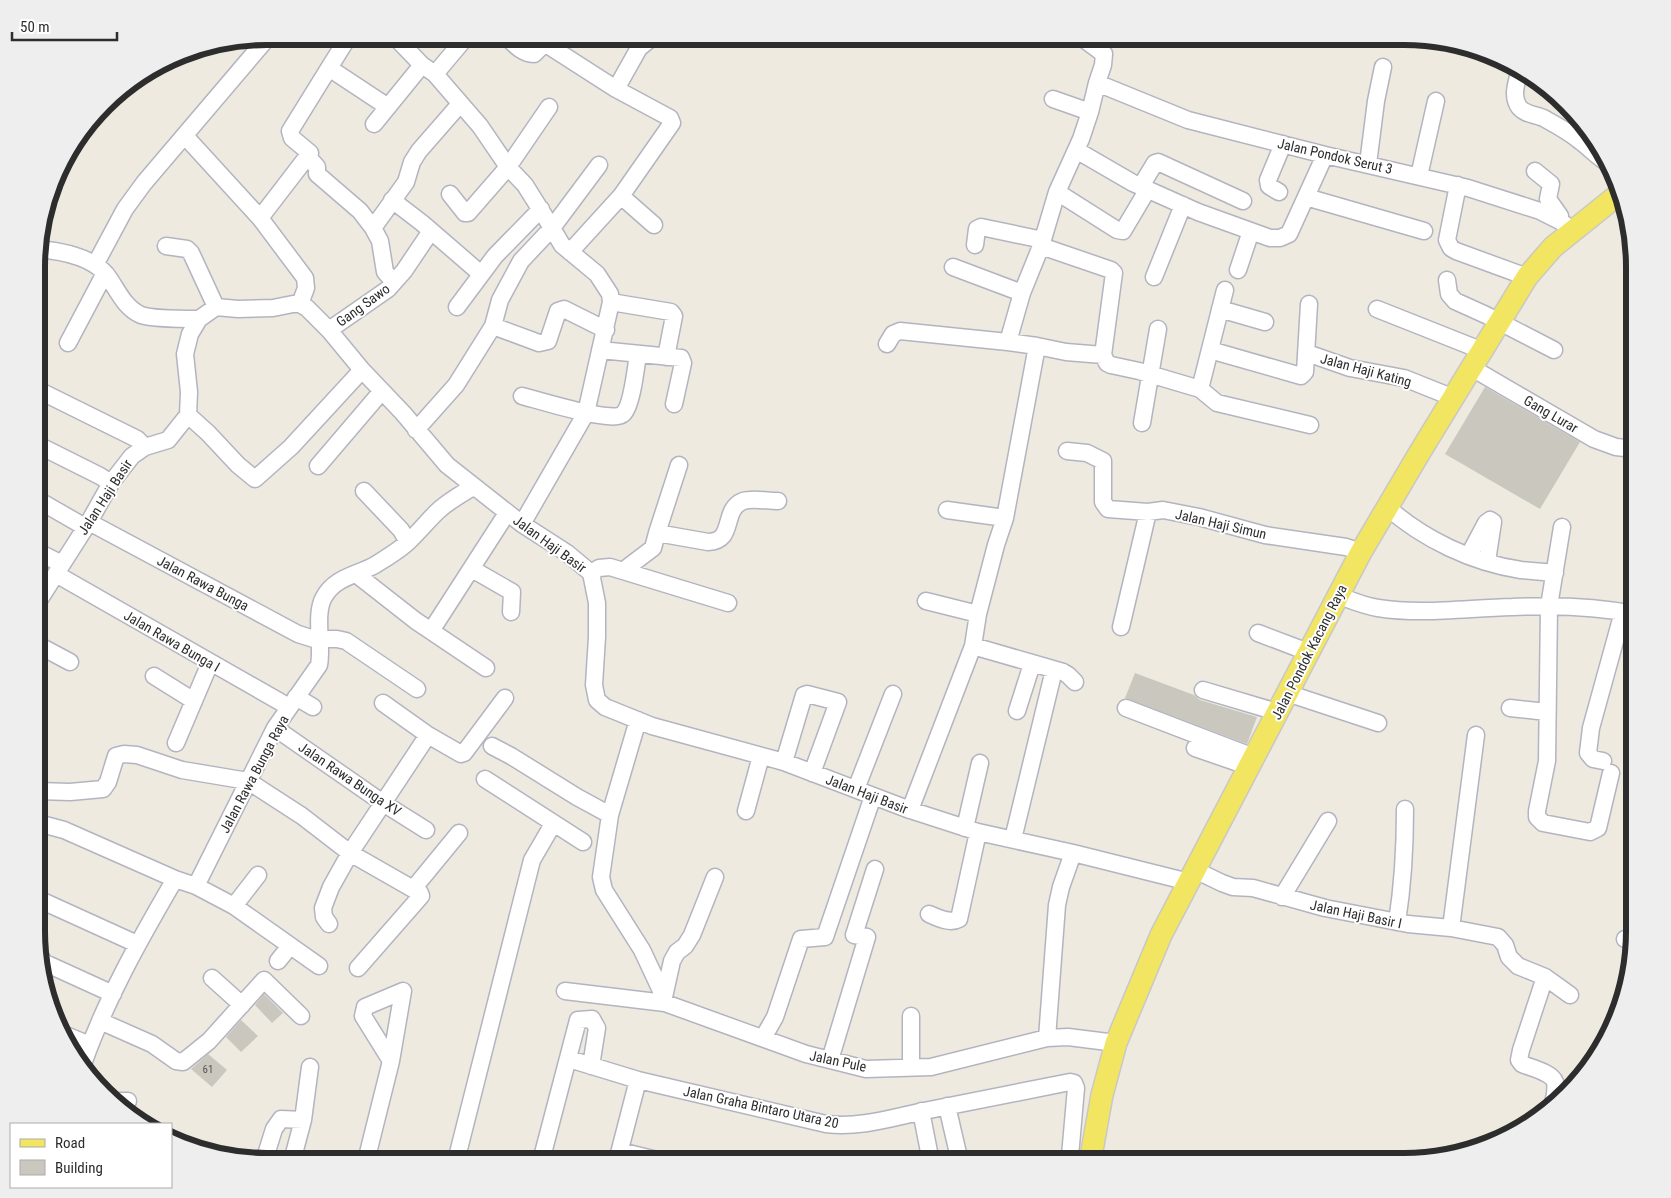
<svg xmlns="http://www.w3.org/2000/svg" width="1671" height="1198" viewBox="0 0 1671 1198" font-family="'Roboto Condensed',sans-serif">
  <rect width="100%" height="100%" fill="#eeeae0"/>
  <path fill="#cac8be" d="M1485 387 1580 442 1540 509 1445 454Z
    M1135 673 1194 695 1200 700 1257 717 1247 744 1125 698Z
    M264 994 283 1013 272 1023 255 1005Z
    M241 1020 258 1036 241 1052 226 1037Z
    M208 1054 227 1070 212 1087 191 1069Z"/>
  <g fill="none" stroke-linecap="round" stroke-linejoin="round">
    <defs>
      <path id="minor" d="M394 36 422 65
        M506 36C514 44 522 54 534 54L543 45 549 46 616 89
        M329 68 349 36
        M1520 70C1517 81 1511 96 1519 107 1526 116 1539 114 1547 120 1558 126 1570 133 1580 141 1591 149 1599 159 1611 165
        M435 74 467 36
        M1097 83 1188 120 1325 155 1468 188 1540 211 1560 221 1573 230
        M1053 99 1090 112
        M374 124 422 65 435 74 480 126 508 167 525 185 552 228 521 261 500 300 493 326 456 385 416 430
        M185 136 260 218 305 278 306 288 300 304
        M1076 150 1133 183 1198 212 1270 238H1280L1289 234 1325 155
        M307 156 317 167V174L360 211 373 228 380 241 385 272 394 282
        M1368 164 1376 101 1383 67
        M1535 171 1551 184 1548 199 1560 216V221
        M1419 176 1436 101
        M1458 185 1447 240 1451 248 1456 251 1527 277
        M1141 186 1155 163 1158 162 1243 201
        M1057 192 1117 230 1123 231 1148 189
        M1279 192 1269 186 1268 180 1283 144
        M450 194 465 213H468L508 167 549 107
        M621 196 654 225
        M1306 197 1424 231
        M392 200 422 223 481 274
        M260 218 310 153 292 138 290 131 329 68 388 107
        M373 228 406 182 412 162 419 151 460 104
        M975 245 977 229 981 227 1043 240
        M166 246 187 249 191 253 216 307
        M1041 246 1111 270 1114 273 1103 355
        M38 249C61 251 90 256 106 274 117 288 123 307 141 315 152 319 186 319 199 319
        M570 252 621 196 672 123 670 118 616 89 639 48 654 36
        M95 265 125 209 144 183 269 36
        M953 267 1022 293
        M1238 270 1251 231
        M1154 277 1183 205
        M1447 280 1449 294 1455 301 1486 315 1554 350
        M611 302 671 312 674 316 666 357
        M457 307 495 256 541 209
        M1220 309 1265 322
        M1377 309 1483 351
        M493 326 539 343 548 341 558 311 564 309 606 330
        M329 330 388 289 404 271 431 231
        M68 343 105 273
        M887 344 893 334 900 331 1008 342
        M1037 346 1066 352 1103 355 1107 363 1111 365 1139 371 1200 389 1217 403 1310 425
        M600 350 681 358 683 363 674 404
        M1210 350 1301 376 1305 372 1309 304
        M1307 353 1350 368 1404 378 1454 398
        M1472 368 1594 439 1616 447 1634 449
        M1200 389 1225 290
        M38 390 137 439 145 447
        M522 396C538 400 614 424 623 414 632 406 636 367 638 354
        M188 415 208 433 238 465 255 479 291 447 362 370
        M1142 423 1158 329
        M38 445 100 476 111 483
        M1067 451 1087 453 1103 461V502L1108 509 1148 512 1163 510 1199 517 1265 535 1346 547 1361 552
        M318 466 382 391
        M364 491 401 530 408 542
        M38 500 85 527
        M1387 507C1423 539 1473 563 1521 570 1532 571 1544 572 1555 573
        M947 510 1005 518
        M89 522 298 634 314 639H337L346 641 417 689
        M522 524 586 413 611 302 610 294 597 274 562 245 552 228 599 165
        M1562 527 1549 606 1547 761 1537 811V817L1543 823 1590 832 1598 828 1611 773
        M657 533 679 465
        M38 552 62 564
        M1469 555 1486 523 1490 520 1493 522 1487 561
        M472 569 512 592 511 612
        M624 570 653 548 657 533 708 542C736 541 721 510 743 501 753 498 767 501 778 501
        M591 573 599 568 610 567 728 603
        M56 574 289 707
        M356 574 416 621 431 631
        M1337 595C1350 600 1364 606 1378 608 1422 615 1467 608 1512 607 1553 605 1594 606 1634 614
        M926 601 978 614
        M38 602 89 522 111 483 132 456 145 447 168 440 188 415 189 392 185 354 190 334 199 319 216 307 238 309 273 308 293 304H300L307 308 329 330 362 370 403 413 447 465 522 524 567 553 591 573 597 603V637L594 685 597 700 605 707 652 726 784 762 910 810 978 832 1073 853 1189 882
        M1121 627 1148 512
        M1258 633 1308 652
        M38 645 70 662
        M973 646 1063 672 1068 675 1075 682
        M486 668 431 631 507 513
        M154 676 194 701
        M1203 690 1277 712
        M1287 693 1378 723
        M296 697 313 707
        M1126 708 1254 757
        M1510 708 1547 712
        M1017 711 1032 664
        M638 720 610 815 601 877 604 890 642 950 664 997 665 1003
        M275 728 383 803 426 830
        M428 735 461 754 464 753 505 698
        M176 743 210 663
        M492 746 511 756 577 797 610 815
        M1195 748 1250 767
        M1603 761 1593 759 1588 753 1591 728 1623 612
        M784 762 804 695 807 694 838 702 812 773
        M485 779 583 842
        M856 789 893 694
        M38 791 70 792 103 789 108 782 116 756 124 754 137 755 182 770 248 781 302 816 350 853 420 893 421 896 358 968
        M910 810 973 646 978 614 996 545 1005 518 1037 346 1008 342 1022 293 1041 246 1057 192 1081 139 1090 112 1097 83 1103 65 1104 54 1081 37
        M746 811 761 756
        M38 823 64 830 175 879
        M965 828 980 763
        M1013 839 1054 670
        M1195 870 1222 883 1233 887 1253 888 1325 908 1408 924 1451 928 1498 937 1505 945 1509 957 1518 966 1545 977 1570 995
        M196 886 234 906 319 966
        M413 889 459 833
        M1282 897 1328 821
        M38 899 137 944
        M234 906 258 875
        M929 914C938 918 950 924 959 919L978 832
        M1397 922C1403 884 1405 847 1405 809
        M329 924 324 917 323 908 331 887 350 853 428 735 383 703
        M1451 928 1476 735
        M1625 939 1634 940
        M38 954 45 963 113 994
        M278 961 290 946
        M1545 977 1521 1050 1519 1060 1522 1064C1531 1068 1551 1072 1555 1082 1556 1087 1555 1094 1554 1099
        M212 978 242 1005
        M565 991 665 1003 806 1054 866 1069 931 1067 1047 1038 1068 1037 1116 1043
        M664 997 672 961 677 952 685 946 692 935 715 877
        M911 1016V1068
        M100 1021 152 1044 176 1061 183 1062 209 1041 264 980 301 1016
        M63 1034 90 1045
        M763 1038 775 1017 801 939 825 937 873 796
        M1047 1038 1057 905 1061 887 1073 853
        M569 1059 638 1080 826 1124C861 1128 890 1118 924 1111 972 1101 1021 1092 1070 1082L1074 1083 1076 1088 1070 1156 1065 1160 1055 1162
        M830 1060 867 937 854 935 875 869
        M83 1064C106 999 140 939 175 879L196 886 275 728 319 665C323 645 314 614 324 597 335 577 357 575 375 565 386 558 400 550 409 541 420 531 428 520 439 510 449 501 461 494 473 487
        M115 1101H128
        M947 1106 960 1162
        M921 1111 931 1162
        M620 1151 661 1161
        M264 1161 274 1129 281 1119 303 1120
        M292 1161 303 1120 310 1067
        M366 1161 391 1061 403 991 365 1007 363 1016 391 1061
        M456 1161 532 860 553 824
        M541 1161 578 1020 592 1019 597 1028 591 1066
        M617 1161 638 1080"/>
      <path id="major" d="M1090 1162 1102 1095 1116 1043 1161 935 1361 552 1420 452 1527 277 1553 247 1619 194"/>
    </defs>
    <use href="#minor" stroke="#b3b4c0" stroke-width="19"/>
    <use href="#major" stroke="#c8c8c8" stroke-width="24"/>
    <use href="#minor" stroke="#fff" stroke-width="16"/>
    <use href="#major" stroke="#f1e562" stroke-width="21"/>
  </g>
  <g text-anchor="middle" stroke-width="4" stroke-linejoin="round" paint-order="stroke">
    <g font-size="11" fill="#545451">
      <text x="208" y="1073">61</text>
    </g>
    <g font-size="14" fill="#2d2d2d" stroke="#fff">
      <text transform="translate(1335 156) rotate(13)" y="5">Jalan Pondok Serut 3</text>
      <text transform="translate(363 305) rotate(-36)" y="5">Gang Sawo</text>
      <text transform="translate(1366 370) rotate(15)" y="5">Jalan Haji Kating</text>
      <text transform="translate(1551 414) rotate(30)" y="5">Gang Lurar</text>
      <text transform="translate(105 497) rotate(-57)" y="5">Jalan Haji Basir</text>
      <text transform="translate(1221 524) rotate(13)" y="5">Jalan Haji Simun</text>
      <text transform="translate(550 544) rotate(36)" y="5">Jalan Haji Basir</text>
      <text transform="translate(203 583) rotate(28)" y="5">Jalan Rawa Bunga</text>
      <text transform="translate(172 641) rotate(30)" y="5">Jalan Rawa Bunga I</text>
      <text transform="translate(1309 652) rotate(-63)" y="5">Jalan Pondok Kacang Raya</text>
      <text transform="translate(254 774) rotate(-62)" y="5">Jalan Rawa Bunga Raya</text>
      <text transform="translate(350 779) rotate(34)" y="5">Jalan Rawa Bunga XV</text>
      <text transform="translate(867 794) rotate(21)" y="5">Jalan Haji Basir</text>
      <text transform="translate(1356 914) rotate(12)" y="5">Jalan Haji Basir I</text>
      <text transform="translate(838 1061) rotate(12)" y="5">Jalan Pule</text>
      <text transform="translate(761 1107) rotate(12)" y="5">Jalan Graha Bintaro Utara 20</text>
    </g>
  </g>
  <path d="M0 0H1671V1198H0ZM267 45H1404A222 222 0 0 1 1626 267V931A222 222 0 0 1 1404 1153H267A222 222 0 0 1 45 931V267A222 222 0 0 1 267 45Z" fill="#eee" fill-rule="evenodd"/>
  <path fill="none" stroke="#2d2d2d" stroke-width="6" d="M267 45H1404A222 222 0 0 1 1626 267V931A222 222 0 0 1 1404 1153H267A222 222 0 0 1 45 931V267A222 222 0 0 1 267 45Z"/>
  <rect x="10" y="1123" width="162" height="65" fill="#ffffff" stroke="#ababab"/>
  <rect x="20" y="1139" width="25" height="8" fill="#f1e562" stroke="#ababab"/>
  <text x="55" y="1148" font-size="15" fill="#2d2d2d">Road</text>
  <rect x="20" y="1160" width="25" height="15" fill="#cac8be" stroke="#ababab"/>
  <text x="55" y="1173" font-size="15" fill="#2d2d2d">Building</text>
  <path d="M12 32v8h105v-8" fill="none" stroke="#2d2d2d" stroke-width="2.5"/>
  <text x="20" y="32" font-size="15" fill="#2d2d2d" stroke="#ffffff" stroke-width="4" paint-order="stroke">50 m</text>
</svg>
